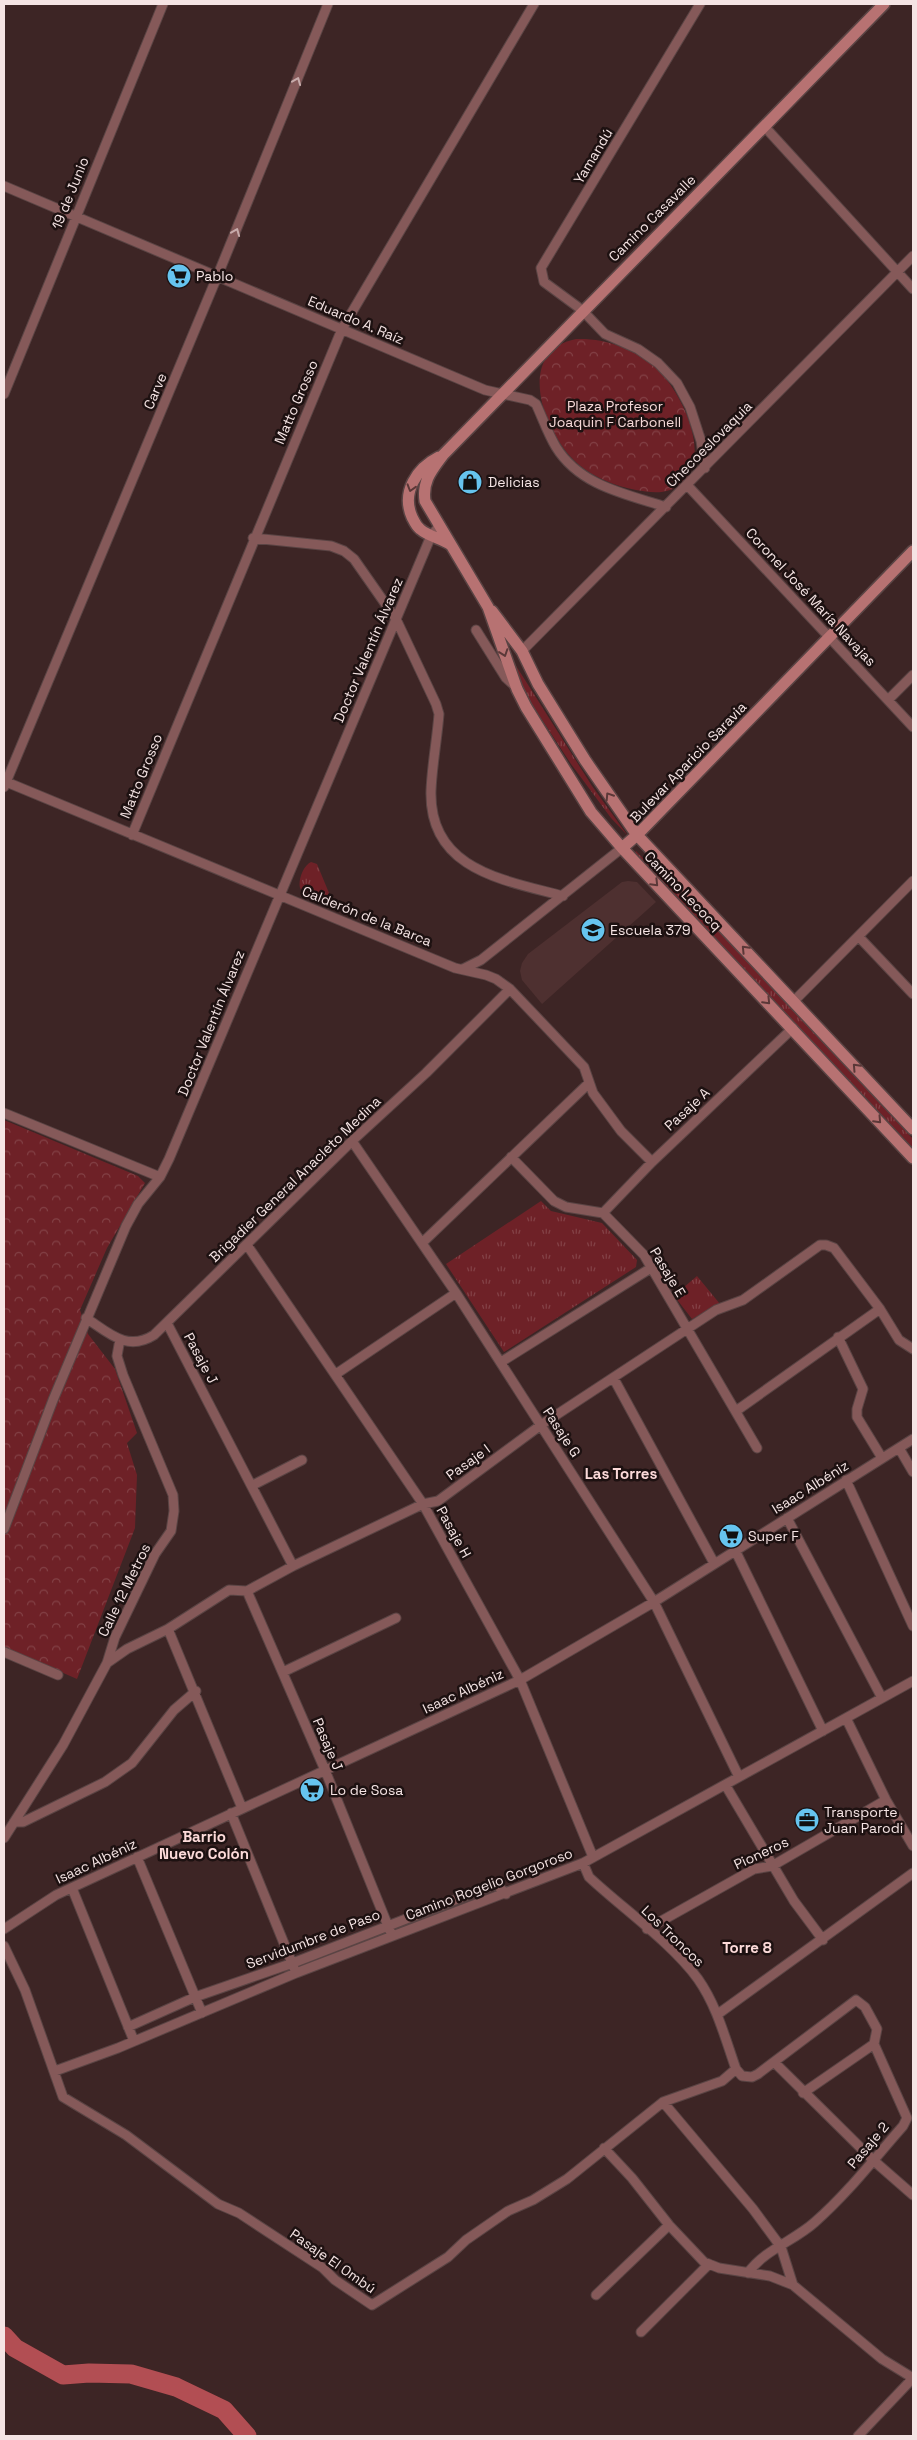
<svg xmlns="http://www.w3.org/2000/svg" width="917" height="2440" viewBox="0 0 917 2440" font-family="'Space Grotesk',sans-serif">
  <defs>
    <pattern id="grass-tufts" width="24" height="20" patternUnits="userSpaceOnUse" patternTransform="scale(1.25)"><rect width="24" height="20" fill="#6e2127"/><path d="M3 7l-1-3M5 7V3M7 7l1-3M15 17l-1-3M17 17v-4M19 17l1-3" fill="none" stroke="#834146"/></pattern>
    <pattern id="forest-crowns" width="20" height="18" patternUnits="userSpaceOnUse" patternTransform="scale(1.25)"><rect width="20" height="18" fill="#6e2127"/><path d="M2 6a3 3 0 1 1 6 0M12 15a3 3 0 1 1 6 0" fill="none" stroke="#834146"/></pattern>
  </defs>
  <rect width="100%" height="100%" fill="#3d2525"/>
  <path fill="#4e3030" d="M628 881 637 882 656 902 542 1004 522 980 520 971 522 963 528 954 622 882Z"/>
  <path fill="url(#grass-tufts)" d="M513 661 592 786 628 836 611 818 571 764 522 689Z
    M636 851 670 886 698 908 913 1139V1148L635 853Z
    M311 862 317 864 329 893 325 900 304 893 300 888C298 880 303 866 311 862Z
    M541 1201 551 1211 602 1223 637 1260 636 1267 504 1352 446 1264Z
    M697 1276 720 1304 692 1319 675 1297 676 1294Z"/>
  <path fill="url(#forest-crowns)" d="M576 339C605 338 634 348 656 368 683 392 720 470 670 490 659 494 647 492 636 490 615 486 595 478 578 464 544 435 513 352 576 339Z
    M4 1120 138 1176 145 1183 107 1248 80 1310 88 1334 115 1369 137 1433 127 1443 137 1475 135 1528 77 1679 4 1647Z"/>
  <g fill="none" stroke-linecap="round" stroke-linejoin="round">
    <path stroke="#b24e53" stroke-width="19" d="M4 2336 15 2348 63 2375 89 2373 131 2374 176 2387 224 2410 247 2436"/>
    <defs>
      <path id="street" d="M700 4 541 268 544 282 582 310 605 334 638 349 658 363 677 383 690 407 701 441 705 468
        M764 126 913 289
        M4 186 485 390 530 400 536 404C543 419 548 434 556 447 580 486 626 494 666 507
        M4 394 163 4
        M688 486 913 727
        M253 538 331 546 344 551 354 559 396 619 436 704 439 714C437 740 432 765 431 791 429 870 504 880 563 896
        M476 630 506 678 516 687
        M522 651 913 256
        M888 700 913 675
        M4 781 455 968 486 975 496 979 510 989 584 1067 593 1093 621 1131 652 1162
        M4 787 217 277 328 4
        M132 835 342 329 534 4
        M859 937 913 994
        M463 969 481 960 622 848
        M794 1001 913 881
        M4 1113 160 1177
        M352 1141 456 1293 654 1602 739 1777
        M511 1157 554 1201 566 1207 603 1213 644 1255 757 1448
        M603 1213 652 1162 793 1028
        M422 1243 589 1083
        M247 1245 423 1504 520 1680 593 1857
        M86 1318C109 1333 127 1352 154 1335L352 1141 426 1073 510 989
        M167 1323 293 1566
        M838 1337 863 1389 857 1409V1417L882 1458
        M501 1362 651 1268
        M336 1374 456 1293
        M614 1379 714 1563
        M736 1411 880 1309
        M899 1448 913 1472
        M846 1480 913 1626
        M253 1485 302 1460
        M787 1518 882 1698
        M4 1529 53 1400 126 1226 138 1204 160 1177 169 1159 431 536 440 525
        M735 1550 823 1731
        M247 1591 325 1770 390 1931
        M168 1629 242 1808
        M4 1652 58 1675
        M107 1663 127 1649 168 1629 229 1590 247 1591 293 1566 423 1504 438 1501 541 1425 716 1310 743 1300 820 1245H826L834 1248 880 1309 899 1340 913 1349
        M283 1672 396 1618
        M846 1718 886 1800 913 1846
        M726 1786 794 1901 823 1940
        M231 1813 294 1968
        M14 1822H23L105 1782 132 1763 174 1710 196 1691
        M4 1838 63 1745 107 1663 115 1637 155 1554 171 1531 174 1511 173 1495 123 1375 117 1356 120 1339
        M137 1857 202 2013
        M583 1863 589 1877C622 1908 672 1943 698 1979 717 2006 725 2038 736 2069L742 2076 752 2077 758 2074 856 2000 865 2007 877 2029 874 2044 907 2118 903 2126C874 2159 848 2193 815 2222 794 2241 764 2250 748 2273
        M72 1888 134 2041
        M4 1929 56 1895 520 1680 654 1602 913 1439
        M647 1929 754 1869 772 1866 886 1800
        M4 1946 25 1990 63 2097 126 2135 218 2204 239 2213 323 2268 335 2280 372 2305 448 2257 466 2240 508 2211 533 2200 567 2179 663 2102 722 2081 736 2069
        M718 2014 913 1873
        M128 2027 195 1997 293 1963 496 1884 506 1894
        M774 2062 873 2160 913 2195
        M55 2071 118 2048 296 1973 583 1863 913 1681
        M803 2093 874 2044
        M663 2102 753 2209 781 2247 793 2285
        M604 2148 632 2178 669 2225 704 2262 719 2268 770 2276 793 2285 882 2359 913 2378
        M596 2295 669 2225
        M641 2332 709 2264
        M858 2436 913 2378"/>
      <path id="secondary" d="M884 4 443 455C432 470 422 481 425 501L488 607 517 689 526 707 591 812 622 848 913 1158
        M439 457C417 468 401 492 412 517 414 521 416 526 420 529 429 537 441 538 451 545
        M492 611 522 651 538 684 585 760 637 835 913 1129
        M622 848 637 835 913 551"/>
    </defs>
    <use href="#street" stroke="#5a4444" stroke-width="11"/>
    <use href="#secondary" stroke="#5a4444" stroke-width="14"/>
    <use href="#street" stroke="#855959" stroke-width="9"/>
    <use href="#secondary" stroke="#b77272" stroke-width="11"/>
  </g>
  <defs><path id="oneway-chevron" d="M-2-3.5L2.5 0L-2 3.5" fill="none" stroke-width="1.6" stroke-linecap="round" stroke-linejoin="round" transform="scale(1.25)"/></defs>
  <g stroke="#c8acac">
    <use href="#oneway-chevron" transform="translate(297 81) rotate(-68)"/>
    <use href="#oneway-chevron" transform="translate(236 232) rotate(-68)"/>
  </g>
  <g stroke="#5b3838">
    <use href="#oneway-chevron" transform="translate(411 488) rotate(107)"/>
    <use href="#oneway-chevron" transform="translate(504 653) rotate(71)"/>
    <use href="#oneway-chevron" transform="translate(609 796) rotate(-123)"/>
    <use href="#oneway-chevron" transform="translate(655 883) rotate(46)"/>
    <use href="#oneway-chevron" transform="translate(745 949) rotate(-134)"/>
    <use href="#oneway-chevron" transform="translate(767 1001) rotate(46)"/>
    <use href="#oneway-chevron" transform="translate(856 1067) rotate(-133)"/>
    <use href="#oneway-chevron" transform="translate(878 1120) rotate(47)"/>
  </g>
  <defs>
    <symbol id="supermarket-disc" viewBox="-11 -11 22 22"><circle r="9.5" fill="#66c4ef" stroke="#1d1111"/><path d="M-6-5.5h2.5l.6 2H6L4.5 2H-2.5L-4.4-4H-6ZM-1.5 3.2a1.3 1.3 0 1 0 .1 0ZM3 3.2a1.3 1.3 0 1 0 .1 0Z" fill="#111"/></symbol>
    <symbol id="shop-disc" viewBox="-11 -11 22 22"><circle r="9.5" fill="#66c4ef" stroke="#1d1111"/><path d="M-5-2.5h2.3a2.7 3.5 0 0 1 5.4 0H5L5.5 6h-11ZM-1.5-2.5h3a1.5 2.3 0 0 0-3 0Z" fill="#111"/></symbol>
    <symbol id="school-disc" viewBox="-11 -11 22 22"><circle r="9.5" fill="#66c4ef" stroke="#1d1111"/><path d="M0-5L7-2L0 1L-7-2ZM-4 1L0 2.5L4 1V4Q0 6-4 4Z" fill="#111"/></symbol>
    <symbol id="office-disc" viewBox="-11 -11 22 22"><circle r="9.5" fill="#66c4ef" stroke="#1d1111"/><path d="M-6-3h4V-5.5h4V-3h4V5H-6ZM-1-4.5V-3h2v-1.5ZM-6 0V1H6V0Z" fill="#111"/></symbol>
  </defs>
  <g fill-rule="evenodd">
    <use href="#supermarket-disc" x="165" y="262" width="28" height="28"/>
    <use href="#shop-disc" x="456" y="468" width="28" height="28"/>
    <use href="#school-disc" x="579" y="916" width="28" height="28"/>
    <use href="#supermarket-disc" x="717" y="1522" width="28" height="28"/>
    <use href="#supermarket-disc" x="298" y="1776" width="28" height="28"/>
    <use href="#office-disc" x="793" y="1806" width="28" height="28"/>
  </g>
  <g text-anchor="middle" stroke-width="5" stroke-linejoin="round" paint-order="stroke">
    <g font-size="14" fill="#f5e4e4" stroke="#1d1111">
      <text transform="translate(593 156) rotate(-59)" y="5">Yamandú</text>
      <text transform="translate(70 193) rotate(-68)" y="5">19 de Junio</text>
      <text transform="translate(652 218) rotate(-45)" y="5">Camino Casavalle</text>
      <text transform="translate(356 320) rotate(23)" y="5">Eduardo A. Raíz</text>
      <text transform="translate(155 391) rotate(-67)" y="5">Carve</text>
      <text transform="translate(296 402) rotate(-67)" y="5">Matto Grosso</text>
      <text transform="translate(709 444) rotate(-45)" y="5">Checoeslovaquia</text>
      <text transform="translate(811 597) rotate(47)" y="5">Coronel José María Navajas</text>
      <text transform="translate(368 650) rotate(-67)" y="5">Doctor Valentín Álvarez</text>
      <text transform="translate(688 762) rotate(-46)" y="5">Bulevar Aparicio Saravia</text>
      <text transform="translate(141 776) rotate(-68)" y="5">Matto Grosso</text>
      <text transform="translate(683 891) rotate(46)" y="5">Camino Lecocq</text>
      <text transform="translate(367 916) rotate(22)" y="5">Calderón de la Barca</text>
      <text transform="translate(211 1023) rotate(-68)" y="5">Doctor Valentín Álvarez</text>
      <text transform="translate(687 1109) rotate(-43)" y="5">Pasaje A</text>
      <text transform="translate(295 1179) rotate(-44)" y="5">Brigadier General Anacleto Medina</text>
      <text transform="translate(668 1272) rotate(59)" y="5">Pasaje E</text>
      <text transform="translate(201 1358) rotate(62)" y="5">Pasaje J</text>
      <text transform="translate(562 1432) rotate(57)" y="5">Pasaje G</text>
      <text transform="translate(468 1462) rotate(-36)" y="5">Pasaje I</text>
      <text transform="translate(810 1487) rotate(-32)" y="5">Isaac Albéniz</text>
      <text transform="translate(454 1532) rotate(61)" y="5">Pasaje H</text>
      <text transform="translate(124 1590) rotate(-64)" y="5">Calle 12 Metros</text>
      <text transform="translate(463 1691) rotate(-25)" y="5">Isaac Albéniz</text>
      <text transform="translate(328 1744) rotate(67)" y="5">Pasaje J</text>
      <text transform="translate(761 1853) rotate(-25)" y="5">Pioneros</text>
      <text transform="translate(96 1861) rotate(-25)" y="5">Isaac Albéniz</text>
      <text transform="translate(489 1884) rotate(-21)" y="5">Camino Rogelio Gorgoroso</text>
      <text transform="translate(673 1936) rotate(44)" y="5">Los Troncos</text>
      <text transform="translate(313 1939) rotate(-21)" y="5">Servidumbre de Paso</text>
      <text transform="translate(868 2145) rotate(-50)" y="5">Pasaje 2</text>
      <text transform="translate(333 2261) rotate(35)" y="5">Pasaje El Ombú</text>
    </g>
    <g font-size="14" fill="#f5e4e4" stroke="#1d1111" text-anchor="start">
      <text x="196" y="281">Pablo</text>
      <text x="488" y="487">Delicias</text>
      <text x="610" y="935">Escuela 379</text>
      <text x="748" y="1541">Super F</text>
      <text x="330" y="1795">Lo de Sosa</text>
      <text x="824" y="1817">Transporte<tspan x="824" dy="16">Juan Parodi</tspan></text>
    </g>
    <g font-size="14" fill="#f6d9d8" stroke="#1d1111">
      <text x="615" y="411">Plaza Profesor<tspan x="615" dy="16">Joaquin F Carbonell</tspan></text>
    </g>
    <g font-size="15" font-weight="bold" fill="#fcdad9" stroke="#1d1111">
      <text x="621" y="1479">Las Torres</text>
      <text x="204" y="1842">Barrio<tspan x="204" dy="17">Nuevo Colón</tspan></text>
      <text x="747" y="1953">Torre 8</text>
    </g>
  </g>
  <rect width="917" height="2440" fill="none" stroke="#f5e4e4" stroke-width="10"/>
</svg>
